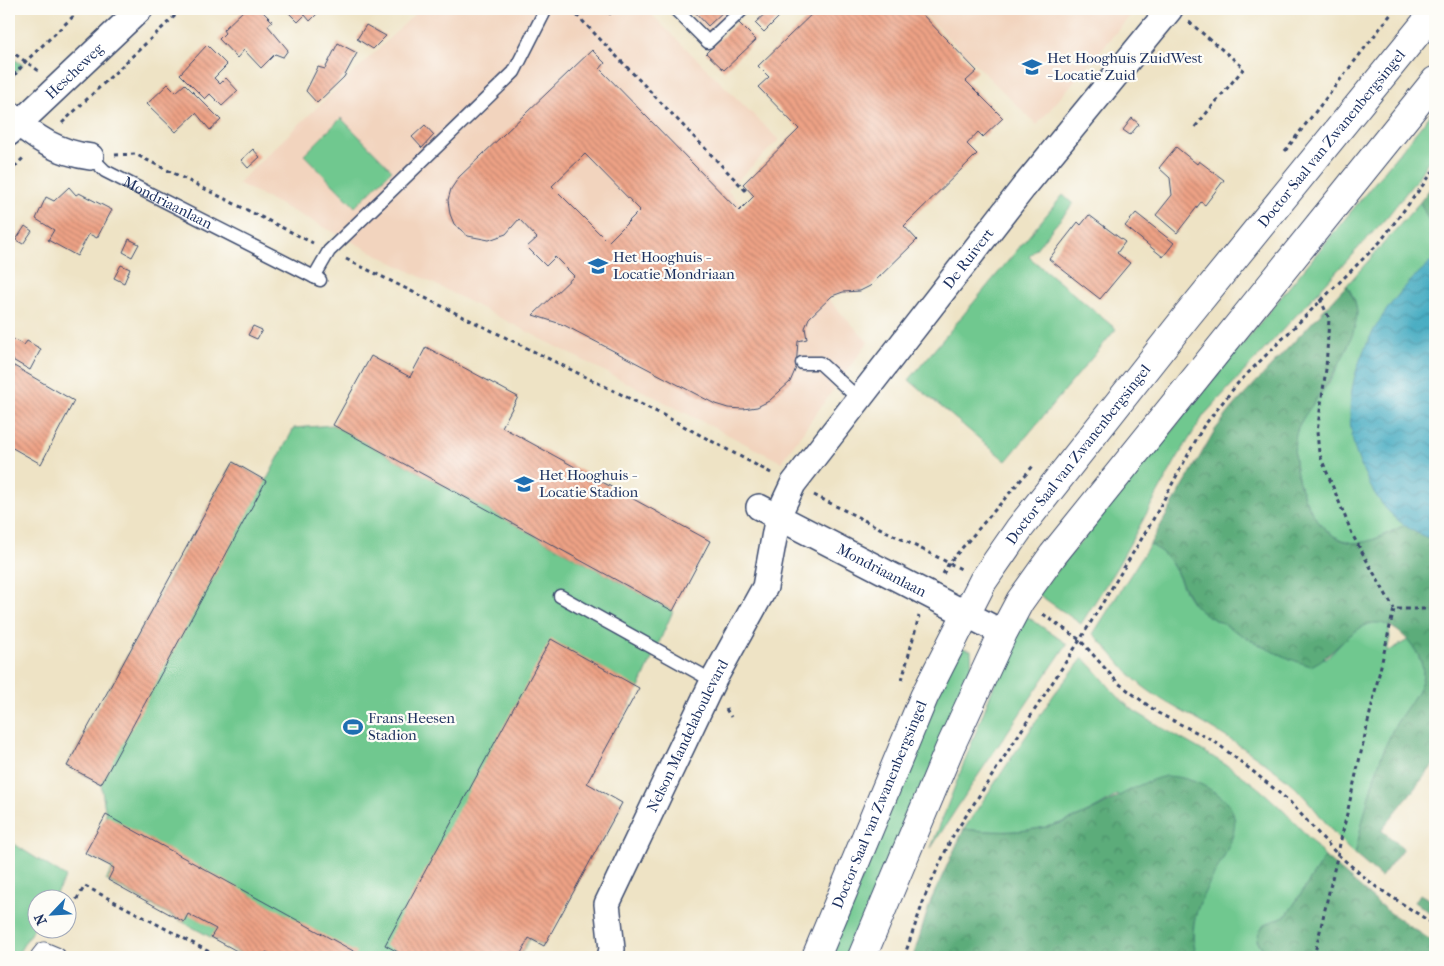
<svg xmlns="http://www.w3.org/2000/svg" width="1444" height="966" viewBox="0 0 1444 966" font-family="'IM FELL French Canon',serif">
  <defs>
    <pattern id="forest-crowns" width="20" height="18" patternUnits="userSpaceOnUse" patternTransform="scale(1.25)"><rect width="20" height="18" fill="#5bac7a"/><path d="M2 6a3 3 0 1 1 6 0M12 15a3 3 0 1 1 6 0" fill="none" stroke="#4a8c67"/></pattern>
    <pattern id="water-waves" width="16" height="10" patternUnits="userSpaceOnUse" patternTransform="scale(1.25)"><rect width="16" height="10" fill="#40a9c0"/><path d="M0 5q4-4 8 0t8 0" fill="none" stroke="#358a9f"/></pattern>
    <pattern id="building-back-hatch" width="6" height="6" patternUnits="userSpaceOnUse" patternTransform="scale(1.25)"><rect width="6" height="6" fill="#eea285"/><path d="M-1 5l2 2M0 0l6 6M5-1l2 2" fill="none" stroke="#c08470"/></pattern>
  </defs>
  <rect width="100%" height="100%" fill="#fdfcf7"/>
  <filter id="ink" filterUnits="userSpaceOnUse"><feTurbulence type="fractalNoise" baseFrequency=".02" numOctaves="2"/><feDisplacementMap in="SourceGraphic" scale="10" xChannelSelector="R" yChannelSelector="G"/><feConvolveMatrix kernelMatrix="1 2 1 2 8 2 1 2 1" color-interpolation-filters="sRGB"/></filter>
  <filter id="wash" filterUnits="userSpaceOnUse"><feTurbulence type="fractalNoise" baseFrequency=".0096" numOctaves="4" result="noise"/><feDisplacementMap in="SourceGraphic" scale="20" xChannelSelector="R" yChannelSelector="G"/><feGaussianBlur stdDeviation="1.12" result="paint"/><feColorMatrix in="noise" values="0 0 0 0 0 0 0 0 0 0 0 0 0 0 0 0 0 1.4 0 .05"/><feComposite in="paint" operator="in"/></filter>
  <g filter="url(#wash)">
    <rect width="100%" height="100%" fill="#eee3c5"/>
    <path fill="#f2d4be" d="M420 9H646L779 140 727 190 868 342 781 462 238 183Z
      M685 9H733L708 33Z
      M919 9H1136L1037 125Z"/>
    <path fill="#6fc88f" stroke="#457c76" d="M9 56 23 65 10 77H9Z
      M1435 109V150L1417 179 1387 217 1204 415 1176 460 1117 567 1081 624 1038 594Z
      M341 118 392 170 355 207 304 155Z
      M1063 195 1073 204 1029 257 1116 329 1006 461 909 380Z
      M1420 202 1429 221 1435 226V259L1424 268 1382 504 1405 525C1388 532 1367 547 1348 542 1309 533 1288 468 1296 434 1302 412 1322 395 1333 376 1344 357 1349 333 1357 312L1355 301 1347 285Z
      M333 425 673 611 639 688 586 783 622 803 543 946 530 939 519 957H277L267 952 264 957H247L106 880 113 868 86 853 106 816 101 784 67 766 233 462 266 481 294 428Z
      M1150 544C1183 564 1176 587 1197 608 1215 626 1297 649 1326 659 1342 645 1363 612 1389 625L1390 638 1387 652 1408 640C1415 648 1424 664 1423 675 1422 692 1399 716 1392 732 1375 771 1364 813 1355 855 1329 832 1313 801 1286 779 1261 759 1235 742 1208 726 1188 714 1167 704 1149 691 1127 676 1113 652 1093 634Z
      M1022 613 1067 644 977 777 931 848Z
      M957 647 971 650 972 673 852 957H829Z
      M1083 658C1103 675 1114 698 1136 712 1167 732 1200 748 1231 768 1268 792 1297 823 1325 857L1287 915 1264 925 1257 941 1268 957H1198C1183 923 1207 886 1223 857L1117 795C1067 829 1023 836 964 829L1055 693Z
      M9 841 66 877 53 898H38L37 923 16 957H9Z"/>
    <path fill="url(#forest-crowns)" stroke="#3b6e6c" d="M1435 182V226L1429 221 1420 202Z
      M1347 285C1351 294 1357 303 1357 313 1356 340 1332 377 1317 398 1310 409 1299 421 1296 434 1288 469 1309 533 1348 542 1368 546 1388 533 1405 525L1435 540V763L1381 830 1403 848 1381 877 1355 855C1364 813 1374 769 1392 731 1400 715 1422 691 1423 675 1425 652 1393 616 1369 624 1346 632 1335 655 1311 666 1279 657 1251 641 1222 623 1211 617 1199 613 1192 602 1176 577 1178 561 1150 544L1215 430 1233 407Z
      M1166 776C1186 777 1199 782 1216 793 1276 832 1169 895 1198 957H913L931 900 964 829C1017 835 1054 831 1101 806 1122 795 1142 781 1166 776Z
      M1325 857 1386 910 1435 943V957H1268L1257 940 1259 932 1264 925 1287 915Z
      M1420 894 1435 903V916L1415 902Z"/>
    <path fill="url(#water-waves)" stroke="#2e6c8f" d="M1435 259V540C1406 532 1381 509 1368 481 1361 466 1354 452 1352 435 1340 369 1385 298 1435 259Z"/>
    <g id="blocks">
      <path fill="url(#building-back-hatch)" fill-rule="evenodd" d="M245 9H260L272 21 268 26 288 50 283 57 275 54 261 68 244 50 237 58 219 39 225 33 223 30Z
        M285 9H322L310 21 305 15 298 22Z
        M604 9H616L610 15Z
        M692 9H726L708 26Z
        M770 9H787L764 32 755 23Z
        M817 9H917L977 71 966 81 1003 118 983 137 978 132 967 144 977 154 904 226 917 240 870 286 860 291 843 292 832 296 809 318 805 328 807 339 798 341 796 368 790 382 769 401 757 407 743 409 728 408 715 404 564 325 533 315 574 276 555 257 546 266 527 247 537 238 519 219 506 234 489 240 468 236 454 224 450 214 448 200 451 189 459 177 592 50 605 63 600 69 739 211 754 196 743 184 799 129 758 87 769 77 758 66ZM585 154 640 210 608 242 552 186Z
        M738 22 756 40 724 70 706 53Z
        M366 25 386 36 373 49 357 39Z
        M338 43 357 53 344 77 317 103 306 91 318 67 325 69Z
        M207 45 227 65 214 78 220 84 226 78 238 91 222 106 210 94 205 99 180 74Z
        M168 84 176 92 185 84 221 120 210 130 196 113 176 132 147 104Z
        M1132 118 1139 124 1130 135 1123 130Z
        M425 125 434 135 422 148 412 137Z
        M1176 147 1197 164 1199 161 1224 180 1205 205 1201 202 1177 233 1156 215 1172 195 1170 178 1159 168Z
        M253 149 260 157 248 168 241 160Z
        M69 187 76 195 79 193 112 210 97 238 89 234 77 256 48 240 54 230 36 219 46 197 54 201Z
        M1136 213 1174 243 1163 257 1125 226Z
        M1089 215 1125 242 1117 253 1130 263 1100 299 1049 259 1078 222 1081 225Z
        M25 226 32 231 23 244 16 240Z
        M129 239 139 244 132 257 123 252Z
        M121 265 130 269 124 283 114 278Z
        M253 326 262 330 257 339 248 335Z
        M9 337 24 345 27 341 41 349 30 370 9 358Z
        M426 347 518 397 502 427 710 541 673 611 333 425 371 356 410 377Z
        M9 363 74 401 41 464 9 446Z
        M233 462 266 481 101 784 67 766Z
        M551 639 639 688 587 783 622 803 544 946 529 938 519 957H407L385 945Z
        M106 815 357 953 354 957H276L266 952 263 957H248L211 937 216 929 188 914 184 922 108 880 114 868 85 853Z"/>
    </g>
  </g>
  <g filter="url(#ink)">
    <use href="#blocks" fill-opacity="0" stroke="#3b4a6d" stroke-width="1"/>
    <g fill="none" stroke-linecap="round" stroke-linejoin="round">
      <defs>
        <g id="service">
          <path d="M675 9 708 42 743 9"/>
          <path id="s1" d="M91 157 105 171 320 280"/>
          <path d="M314 277 329 251 514 72 546 9"/>
          <path d="M802 363H820L860 400"/>
          <path d="M560 596 713 681"/>
        </g>
        <path id="pedestrian" d="M40 957 44 952 56 957"/>
        <g id="minor">
          <path d="M9 113C31 137 59 153 91 157"/>
          <path id="s2" d="M9 133 140 9"/>
          <path id="s3" d="M759 507 1003 633"/>
          <path id="s4" d="M610 957 612 949 607 904 713 681 765 587 778 516 793 484 1023 188 1170 9"/>
        </g>
        <g id="secondary">
          <path id="s5" d="M816 957 924 697 983 581 1019 529 1187 316 1435 11"/>
          <path d="M862 957 951 745 1003 633 1020 601 1053 555 1435 81"/>
        </g>
      </defs>
      <use href="#service" stroke="#3b4a6d" stroke-width="15"/>
      <use href="#pedestrian" stroke="#3b4a6d" stroke-width="21"/>
      <use href="#minor" stroke="#3b4a6d" stroke-width="28"/>
      <use href="#secondary" stroke="#3b4a6d" stroke-width="30"/>
      <path stroke="#3b4a6d" stroke-width="3" stroke-dasharray="4 4" stroke-linecap="butt" d="M571 9 748 193
        M1189 22 1244 68 1195 127
        M9 50 39 71
        M9 82 26 61 81 9
        M62 123 182 9
        M1285 151 1395 9
        M115 155 135 154 313 243
        M9 173 24 157
        M346 259 661 414 771 473
        M1320 299 1329 318 1326 369 1317 432 1319 453 1353 536 1394 609
        M814 495 961 569
        M943 574 949 563 1033 466
        M1043 614 1080 640 1117 682 1158 713 1214 741 1255 773 1289 801 1337 854 1375 886 1435 925
        M902 680 919 616
        M726 709 731 717
        M68 913 85 886 219 957
        M904 957 926 894 951 839 1080 640 1150 525 1203 427 1238 383 1380 242 1435 169
        M1314 957 1394 609H1435"/>
      <use href="#service" stroke="#fff" stroke-width="12"/>
      <use href="#pedestrian" stroke="#fff" stroke-width="19"/>
      <use href="#minor" stroke="#fff" stroke-width="25"/>
      <use href="#secondary" stroke="#fff" stroke-width="28"/>
    </g>
  </g>
  <defs>
    <symbol id="school-bare" viewBox="-9 -9 18 18"><path d="M0-5L7-2L0 1L-7-2ZM-4 1L0 2.5L4 1V4Q0 6-4 4Z" fill="#1f6fb2" stroke="#fdfcf7" stroke-width="2.5" paint-order="stroke"/></symbol>
    <symbol id="stadium-bare" viewBox="-9 -9 18 18"><path d="M0-5a6.5 5 0 1 0 0 10a6.5 5 0 1 0 0-10ZM-3.5-1.8h7v3.6h-7Z" fill="#1f6fb2" stroke="#fdfcf7" stroke-width="2.5" paint-order="stroke"/></symbol>
  </defs>
  <g fill-rule="evenodd">
    <use href="#school-bare" x="1018" y="53" width="28" height="28"/>
    <use href="#school-bare" x="584" y="252" width="28" height="28"/>
    <use href="#school-bare" x="510" y="470" width="28" height="28"/>
    <use href="#stadium-bare" x="339" y="713" width="28" height="28"/>
  </g>
  <g text-anchor="middle" stroke-width="4.5" stroke-linejoin="round" paint-order="stroke">
    <g font-size="15" fill="#1b2f5e" stroke="#fdfcf7" text-anchor="start">
      <text x="1047" y="63">Het Hooghuis ZuidWest<tspan x="1047" dy="17">- Locatie Zuid</tspan></text>
      <text x="613" y="262">Het Hooghuis -<tspan x="613" dy="17">Locatie Mondriaan</tspan></text>
      <text x="539" y="480">Het Hooghuis -<tspan x="539" dy="17">Locatie Stadion</tspan></text>
      <text x="368" y="723">Frans Heesen<tspan x="368" dy="17">Stadion</tspan></text>
    </g>
    <g font-size="15" fill="#1b2f5e" stroke="#fdfcf7">
      <text dy="5" stroke="none"><textPath href="#s2" startOffset="90">Hescheweg</textPath></text>
      <text dy="5" stroke="none"><textPath href="#s5" startOffset="975">Doctor Saal van Zwanenbergsingel</textPath></text>
      <text dy="5" stroke="none"><textPath href="#s1" startOffset="90">Mondriaanlaan</textPath></text>
      <text dy="5" stroke="none"><textPath href="#s4" startOffset="801">De Ruivert</textPath></text>
      <text dy="5" stroke="none"><textPath href="#s5" startOffset="570">Doctor Saal van Zwanenbergsingel</textPath></text>
      <text dy="5" stroke="none"><textPath href="#s3" startOffset="138">Mondriaanlaan</textPath></text>
      <text dy="5" stroke="none"><textPath href="#s4" startOffset="240">Nelson Mandelaboulevard</textPath></text>
      <text dy="5" stroke="none"><textPath href="#s5" startOffset="165">Doctor Saal van Zwanenbergsingel</textPath></text>
    </g>
  </g>
  <rect width="1444" height="966" fill="none" stroke="#fdfcf7" stroke-width="30"/>
  <g transform="translate(52 914) rotate(245)"><circle r="24" fill="#fdfcf7" stroke="#a3aaba"/>
  <path d="M0-4L9 19L0 12L-9 19Z" fill="#1f6fb2"/>
  <text y="-8" font-size="14" font-weight="bold" text-anchor="middle" fill="#1b2f5e">N</text>
  </g>
</svg>
